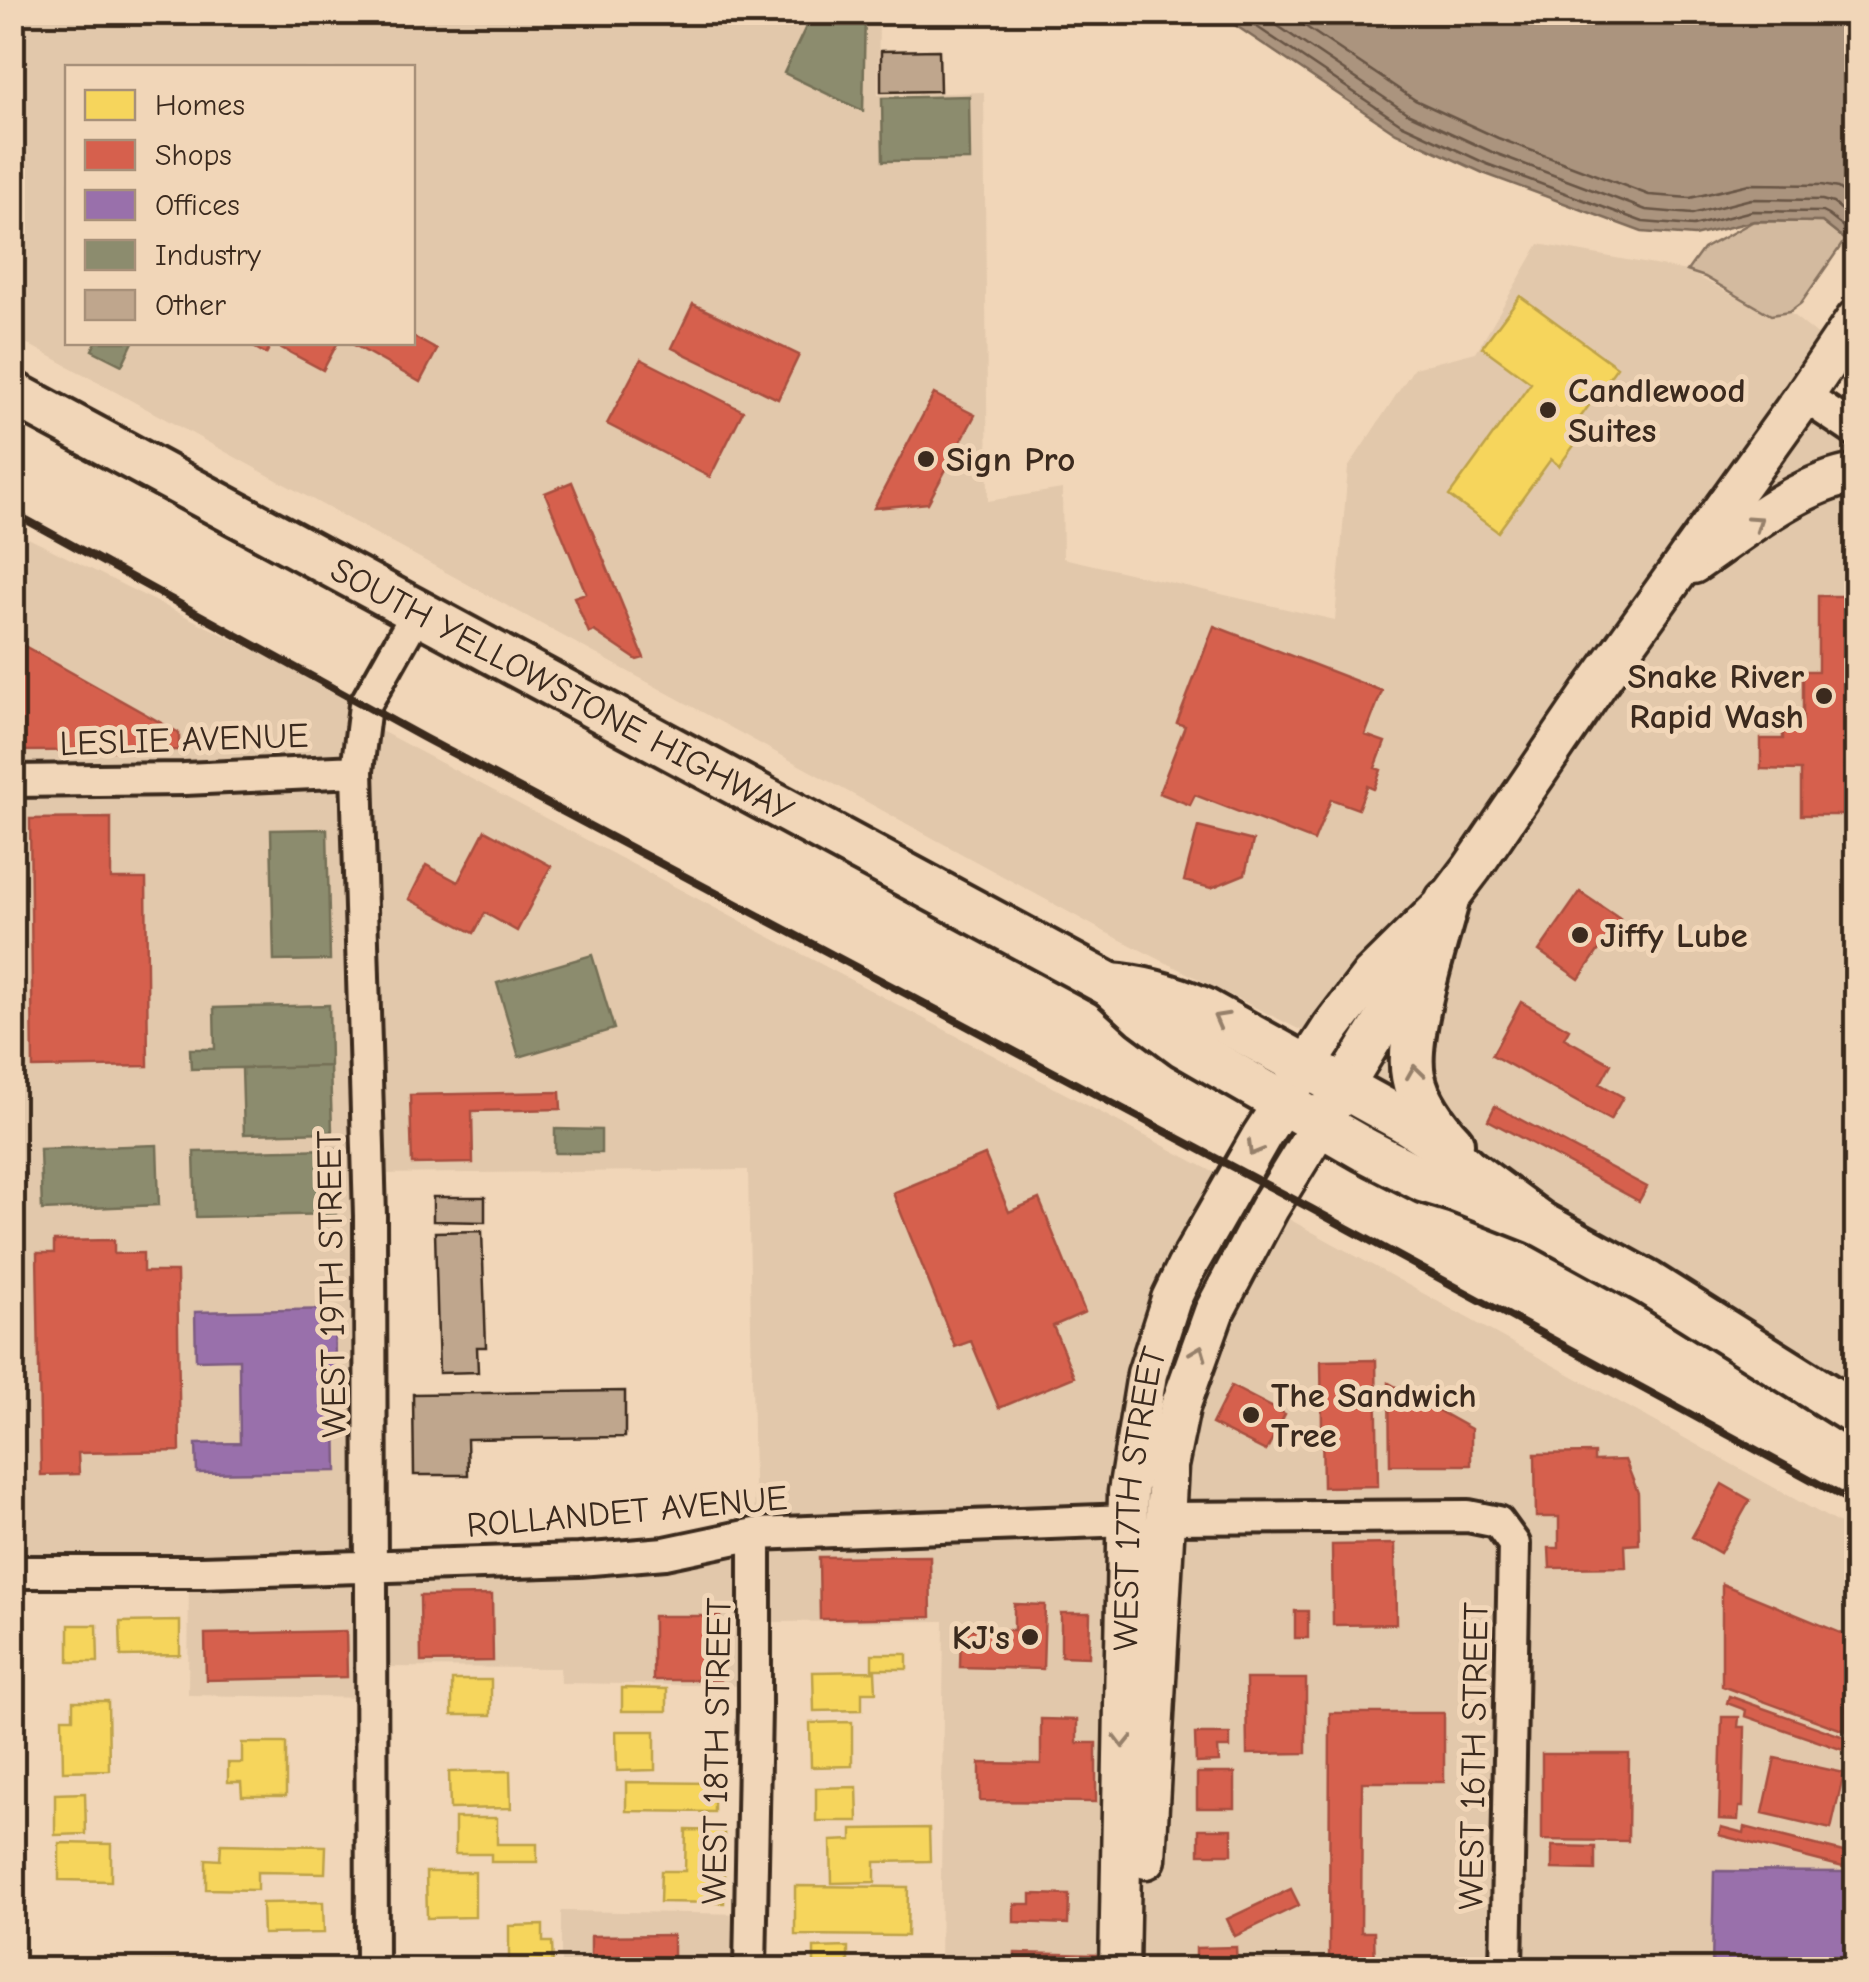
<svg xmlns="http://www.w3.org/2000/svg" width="1869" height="1982" viewBox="0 0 1869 1982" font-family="'Comic Neue',sans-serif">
  <rect width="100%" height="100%" fill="#f1d6b8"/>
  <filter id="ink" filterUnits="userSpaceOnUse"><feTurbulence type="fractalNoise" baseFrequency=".01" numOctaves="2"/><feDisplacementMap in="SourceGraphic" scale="20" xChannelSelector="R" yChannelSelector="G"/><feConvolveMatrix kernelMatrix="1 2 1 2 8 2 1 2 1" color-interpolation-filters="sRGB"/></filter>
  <g filter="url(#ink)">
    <path fill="#e2c8ab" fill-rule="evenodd" d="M12 13H982L879 16 878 95 984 92 988 501 1062 489 1063 558 1335 620 1348 468 1414 368 1476 352 1539 244 1687 271 1771 315 1789 312 1836 350 1804 396 1856 431V1399L1541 1224 1340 1050 1107 933 13 336ZM68 68H412V342H68Z
      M12 530 365 705 364 722 1234 1183 1167 1311 1153 1458 1269 1208 1856 1533V1969H940L944 1621 756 1622 755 1686 561 1683 560 1668 373 1667 372 1698 188 1695 189 1572H13ZM748 1170 755 1534 372 1567 369 1174Z
      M561 1911 752 1914 750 1969 561 1970Z"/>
    <path fill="#d3ba9f" stroke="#87725e" stroke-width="2.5" d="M1754 221 1822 222 1845 240 1801 303 1789 312 1771 315 1705 277 1687 271 1703 249Z"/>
    <path fill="#ab947e" stroke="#7e6a58" stroke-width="2.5" d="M1217 13H1856V249L1822 222 1754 221 1694 236 1642 232 1483 173 1396 133Z"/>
    <path fill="#f6d55c" stroke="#bea249" stroke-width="2.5" d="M1520 296 1617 367 1566 437 1575 444 1559 466 1551 459 1498 532 1449 496 1531 383 1482 347Z
      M180 1621V1655L121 1656 120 1622Z
      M69 1625H97L98 1662H69Z
      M872 1654H907V1669H872Z
      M875 1671 876 1692H862V1710L814 1711 813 1672Z
      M452 1680H491V1715H452Z
      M622 1688 667 1689V1711H622Z
      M73 1701H108L109 1770 63 1771 62 1718H73Z
      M852 1722V1766L811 1767 810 1723Z
      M616 1731H655V1770L617 1771Z
      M242 1743H286V1796H242L241 1782H228V1763H242Z
      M510 1771 511 1808 450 1809 449 1772Z
      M626 1782 714 1783V1812L626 1811Z
      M857 1787 858 1821H816V1788Z
      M85 1793 86 1834 55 1835V1794Z
      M455 1818H497V1844H537V1862H491V1854H455Z
      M929 1828 930 1861 875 1862V1882L832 1883 831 1841 852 1840V1829Z
      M686 1830 724 1831V1903L660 1902 661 1871H685Z
      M59 1843 111 1844V1881L59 1880Z
      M221 1844 326 1846 325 1873 257 1872V1890L206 1889V1859L220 1860Z
      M426 1872H475V1917L427 1918Z
      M795 1886 908 1887 907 1936 795 1935Z
      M323 1902 324 1933 263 1934 262 1903Z
      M543 1925V1942H552L553 1969H509V1926Z
      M848 1947V1970H814V1948Z
      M176 1962V1970H124V1963Z"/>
    <path fill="#d6604d" stroke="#a8503f" stroke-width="2.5" d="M693 304 799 355 778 399 672 348Z
      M412 336 437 350 420 382 349 342H412Z
      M245 342H338L323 370 272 343 266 354Z
      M641 359 743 411 710 477 607 424Z
      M934 394 975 415 928 503 874 508Z
      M572 482 644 658 637 660 594 631 589 633 574 597 586 593 545 493Z
      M1818 596H1846L1844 815H1801V770L1761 769V739H1783V720H1803V671H1818Z
      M1214 626 1382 691 1365 735 1385 742 1375 768 1381 770 1374 789 1367 786 1358 809 1331 799 1314 841 1195 795 1190 805 1159 793 1185 726 1177 723Z
      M12 639 179 733V750L12 751Z
      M111 818V879H146L148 1066 33 1068 30 819Z
      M1198 827 1253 841 1245 874 1211 888 1184 881Z
      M485 830 551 866 517 931 485 913 474 933 409 899 426 865 458 882Z
      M1580 892 1620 919 1579 979 1539 951Z
      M1521 1002 1569 1029 1564 1038 1611 1064 1600 1084 1623 1097 1610 1120 1492 1055Z
      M560 1092 561 1109 472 1111 473 1163 412 1164 410 1095Z
      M1495 1106 1647 1187 1639 1201 1488 1120Z
      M985 1155 1009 1212 1039 1199 1085 1312 1053 1326 1074 1377 999 1408 971 1341 955 1347 893 1193Z
      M114 1240V1254L143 1253V1272H177L180 1451 78 1453 79 1474 41 1475 37 1253H54V1241Z
      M1376 1360 1378 1486 1323 1487 1321 1361Z
      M1389 1383 1471 1429V1465H1390Z
      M1231 1386 1285 1414 1266 1451 1212 1424Z
      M1594 1453V1461L1625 1460 1638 1493 1639 1544 1625 1545 1626 1567 1550 1568 1549 1548H1559V1517H1536L1535 1454Z
      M1722 1484 1750 1500 1720 1553 1692 1537Z
      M1395 1544 1396 1624 1333 1625 1332 1545Z
      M930 1556 931 1617 820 1619 819 1557Z
      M1722 1584 1848 1636 1845 1731 1722 1686Z
      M492 1595 493 1661 421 1662 420 1596Z
      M1014 1604 1045 1605 1043 1669 960 1667 961 1629 1014 1630Z
      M1295 1611H1308V1638H1295Z
      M1061 1613H1090L1089 1657 1061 1656Z
      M653 1616H720V1680H653Z
      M346 1631 347 1677 206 1680 205 1634Z
      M1246 1679H1306V1753L1247 1754Z
      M1729 1696 1847 1738 1843 1750 1745 1716 1746 1710 1727 1703Z
      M1330 1713H1444V1782H1362L1361 1932H1374L1375 1970H1329Z
      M1722 1717H1739L1738 1727H1745L1743 1807H1739L1738 1820 1719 1819Z
      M1041 1719 1077 1720V1743H1096V1802L980 1801V1763L1041 1764Z
      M1195 1734H1230V1748H1218L1219 1762 1196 1763Z
      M1542 1754H1629L1628 1841 1542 1840Z
      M1775 1758 1844 1773 1831 1829 1763 1813Z
      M1197 1773H1235V1808H1197Z
      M1721 1827 1744 1833 1745 1827 1847 1853 1843 1867 1719 1835Z
      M1199 1829H1232V1854H1199Z
      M1552 1846 1595 1847V1870L1552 1869Z
      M1291 1889 1299 1905 1235 1936 1227 1919Z
      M1031 1894 1069 1895 1068 1924 1014 1922V1904H1031Z
      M673 1935V1961H703V1970H591V1936Z
      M1236 1947 1237 1970H1196V1948Z
      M1015 1953 1099 1955 1098 1970H960L961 1961 1015 1962Z
      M1540 1966 1618 1967V1970H1540Z"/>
    <path fill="#9970ab" stroke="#7d5b81" stroke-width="2.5" d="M334 1309 337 1471 197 1473 196 1444 240 1443 239 1359 196 1360 195 1312Z
      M1714 1871 1845 1872 1844 1970H1712Z"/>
    <path fill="#8c8c6e" stroke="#746f56" stroke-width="2.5" d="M813 12H865L863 111 784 73Z
      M969 96 970 160 883 161 882 98Z
      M96 342H133L122 365 92 350Z
      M327 829 330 960 274 961 271 830Z
      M592 955 614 1029 519 1057 497 983Z
      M329 1005 330 1066 191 1069 190 1049H215L214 1008Z
      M330 1066 332 1132 244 1134 242 1068Z
      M555 1129 601 1130V1153H555Z
      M157 1145 159 1205 42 1210 40 1149Z
      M335 1149 336 1214 196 1217 194 1152Z"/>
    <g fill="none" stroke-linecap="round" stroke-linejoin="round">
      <path stroke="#685444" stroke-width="2.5" d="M1235 12 1401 124 1487 164 1643 222 1693 226 1752 211 1822 212 1828 215 1856 237
        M1257 12 1407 113 1492 152 1646 210 1692 214 1751 199 1822 200 1833 203 1856 221
        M1284 12 1415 100 1498 138 1649 195 1690 198 1749 184 1821 185 1838 188 1856 202"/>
    </g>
    <path fill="#bfa68d" stroke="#3b2a1e" stroke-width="2.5" d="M939 50 940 91 881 92V51Z
      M433 1197H485V1222L433 1221Z
      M482 1231 486 1347H477L478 1372 439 1373 435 1232Z
      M625 1391V1437L467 1439 468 1475H414L413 1394Z"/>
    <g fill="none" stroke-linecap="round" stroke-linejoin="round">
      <defs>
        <path id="minor" d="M1804 396 1856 431
          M12 781 184 779 357 771
          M1165 1518 1468 1516 1498 1522 1514 1544 1506 1970
          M12 1572H201L579 1560 665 1553 755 1534 1128 1520
          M372 1970 370 1216 357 771 365 705 418 611
          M750 1970 755 1707V1534"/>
        <g id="major">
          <path d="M1693 564C1740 532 1800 482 1856 474"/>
          <path d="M1146 1859 1168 1466 1180 1407 1214 1312 1269 1208 1399 996 1423 948"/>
          <path id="s1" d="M1119 1970 1128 1492 1147 1374 1171 1299 1186 1268 1262 1135 1332 1027 1371 976 1447 901 1472 868 1598 683 1804 396 1856 319"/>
        </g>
        <g id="highway">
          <path id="s2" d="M12 393 1110 985 1144 1016 1183 1045 1365 1150 1425 1181 1455 1190 1541 1224"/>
          <path d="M1447 901C1436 943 1405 1036 1413 1076 1417 1100 1436 1126 1452 1143"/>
          <path d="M1110 985C1143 987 1172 996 1202 1009L1405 1121 1436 1141 1468 1170 1541 1224 1648 1283 1856 1414"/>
        </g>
      </defs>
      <use href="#minor" stroke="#3b2a1e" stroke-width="38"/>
      <use href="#major" stroke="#3b2a1e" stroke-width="45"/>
      <use href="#highway" stroke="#3b2a1e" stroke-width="50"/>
      <use href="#minor" stroke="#f1d6b8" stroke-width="30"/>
      <use href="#major" stroke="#f1d6b8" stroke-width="38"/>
      <use href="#highway" stroke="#f1d6b8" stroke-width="42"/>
      <path stroke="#3b2a1e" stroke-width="8" d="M12 512 424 738 1310 1208 1856 1504"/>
    </g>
    <defs><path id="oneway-chevron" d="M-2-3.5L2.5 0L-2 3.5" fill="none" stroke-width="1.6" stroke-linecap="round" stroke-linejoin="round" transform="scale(2.5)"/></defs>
    <g stroke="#96806b">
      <use href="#oneway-chevron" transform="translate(1756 522) rotate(-34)"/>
      <use href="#oneway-chevron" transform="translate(1220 1019) rotate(-151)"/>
      <use href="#oneway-chevron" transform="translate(1415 1072) rotate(-98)"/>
      <use href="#oneway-chevron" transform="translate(1254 1149) rotate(120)"/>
      <use href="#oneway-chevron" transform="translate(1199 1352) rotate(-69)"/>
      <use href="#oneway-chevron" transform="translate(1123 1741) rotate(91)"/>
    </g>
  </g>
  <g fill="#3b2a1e" stroke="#f1d6b8" stroke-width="4">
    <circle cx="1548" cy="410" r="10"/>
    <circle cx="926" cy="459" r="10"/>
    <circle cx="1824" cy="696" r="10"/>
    <circle cx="1580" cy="935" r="10"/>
    <circle cx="1251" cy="1415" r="10"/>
    <circle cx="1030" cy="1637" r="10"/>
  </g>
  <g text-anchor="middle" stroke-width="10" stroke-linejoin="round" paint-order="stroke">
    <g font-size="35" font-weight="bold" fill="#3b2a1e" stroke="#f1d6b8" text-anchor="start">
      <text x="1568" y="402">Candlewood<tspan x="1568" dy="40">Suites</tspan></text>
      <text x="946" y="471">Sign Pro</text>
      <text x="1804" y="688" text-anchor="end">Snake River<tspan x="1804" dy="40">Rapid Wash</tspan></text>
      <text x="1600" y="947">Jiffy Lube</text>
      <text x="1271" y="1407">The Sandwich<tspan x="1271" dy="40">Tree</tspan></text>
      <text x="1010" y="1649" text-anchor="end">KJ's</text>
    </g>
    <g font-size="35" fill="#3b2a1e" stroke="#f1d6b8">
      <text dy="12" stroke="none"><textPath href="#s2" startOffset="625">SOUTH YELLOWSTONE HIGHWAY</textPath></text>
      <text transform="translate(184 739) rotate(-2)" y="12">LESLIE AVENUE</text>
      <text transform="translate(331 1284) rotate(-91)" y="12">WEST 19TH STREET</text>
      <text dy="12" stroke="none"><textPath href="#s1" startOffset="472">WEST 17TH STREET</textPath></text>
      <text transform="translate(627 1511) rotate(-5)" y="12">ROLLANDET AVENUE</text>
      <text transform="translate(716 1751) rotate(-89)" y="12">WEST 18TH STREET</text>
      <text transform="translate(1473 1756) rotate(-89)" y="12">WEST 16TH STREET</text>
    </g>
  </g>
  <rect width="1869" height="1982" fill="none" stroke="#f1d6b8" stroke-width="50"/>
  <rect x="25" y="25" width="1819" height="1932" fill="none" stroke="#3b2a1e" stroke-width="4" filter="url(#ink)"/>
  <rect x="65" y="65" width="350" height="280" fill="#f1d6b8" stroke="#a8917a" stroke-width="2.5"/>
  <rect x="85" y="90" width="50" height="30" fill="#f6d55c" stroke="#a8917a" stroke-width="2.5"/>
  <text x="155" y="115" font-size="30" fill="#3b2a1e">Homes</text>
  <rect x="85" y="140" width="50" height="30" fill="#d6604d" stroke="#a8917a" stroke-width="2.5"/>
  <text x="155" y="165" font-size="30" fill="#3b2a1e">Shops</text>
  <rect x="85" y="190" width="50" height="30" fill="#9970ab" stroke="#a8917a" stroke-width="2.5"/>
  <text x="155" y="215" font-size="30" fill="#3b2a1e">Offices</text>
  <rect x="85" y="240" width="50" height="30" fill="#8c8c6e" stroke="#a8917a" stroke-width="2.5"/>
  <text x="155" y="265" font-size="30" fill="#3b2a1e">Industry</text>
  <rect x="85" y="290" width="50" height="30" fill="#bfa68d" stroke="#a8917a" stroke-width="2.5"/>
  <text x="155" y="315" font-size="30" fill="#3b2a1e">Other</text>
</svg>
